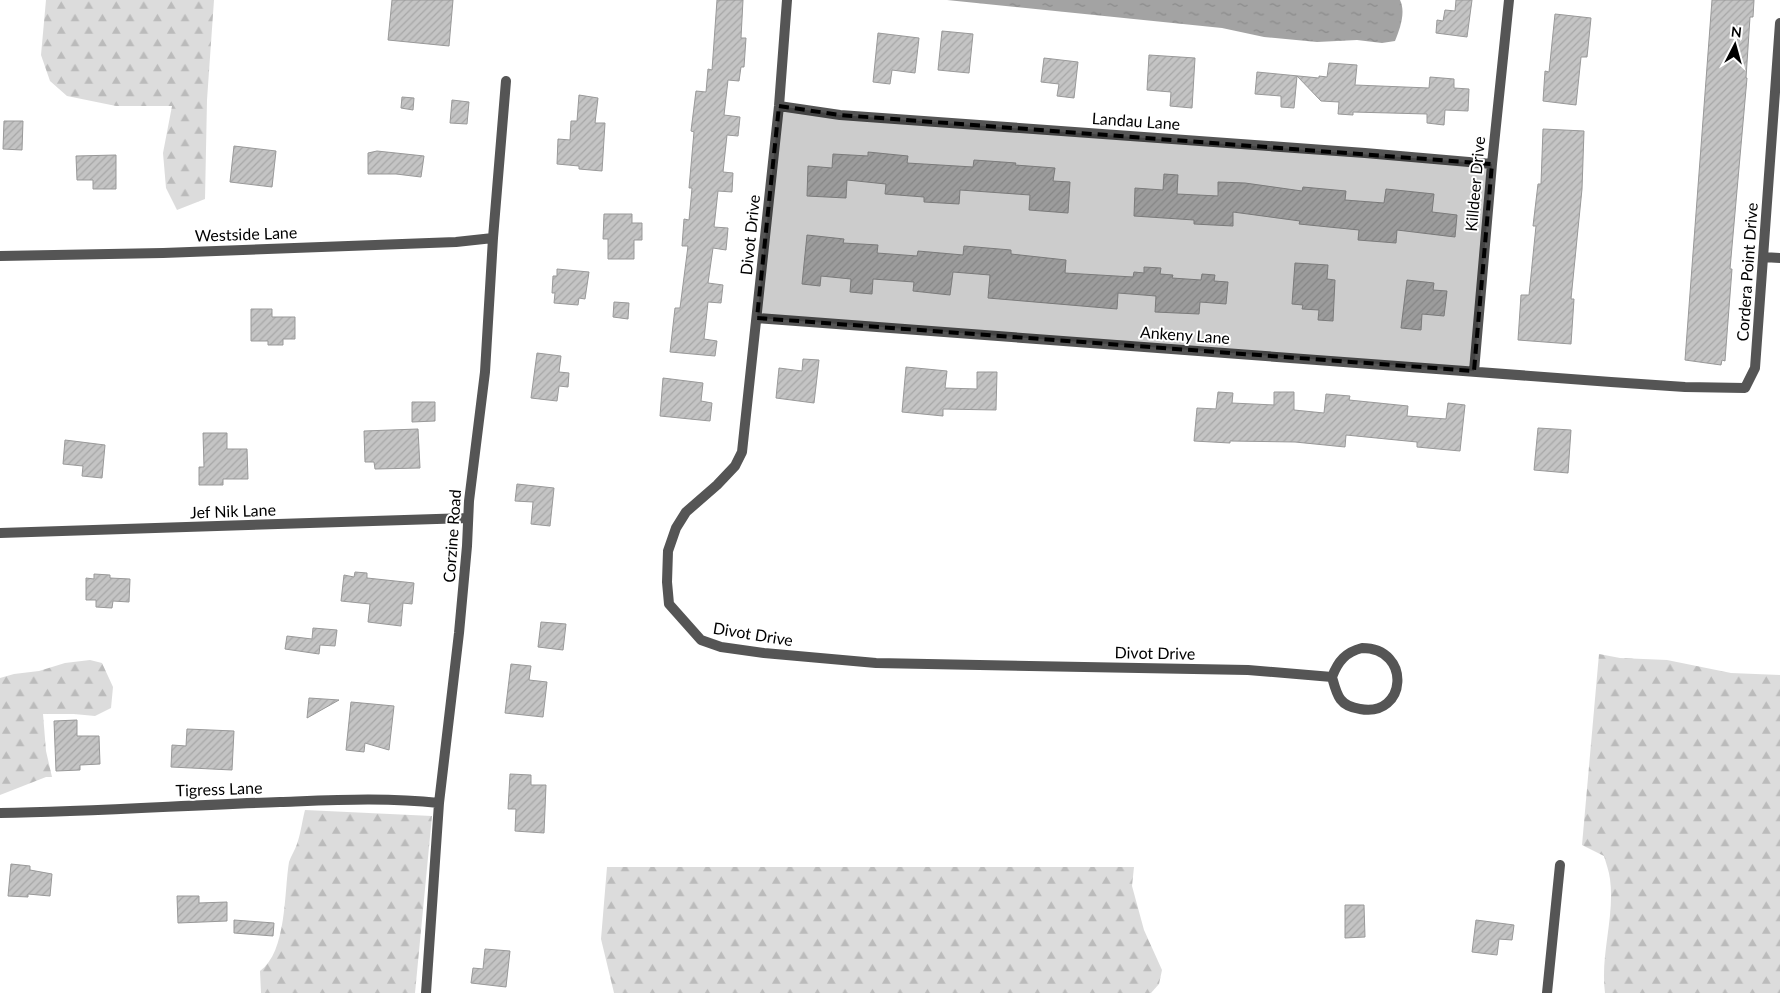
<svg xmlns="http://www.w3.org/2000/svg" width="1780" height="993" viewBox="0 0 1780 993" font-family="Lato,sans-serif">
  <defs>
    <pattern id="forest-firs" width="22" height="20" patternUnits="userSpaceOnUse" patternTransform="scale(1.25)"><rect width="22" height="20" fill="#dcdcdc"/><path d="M5 1l3.5 6h-7zM16 11l3.5 6h-7z" fill="#bbb"/></pattern>
    <pattern id="water-ripples" width="26" height="14" patternUnits="userSpaceOnUse" patternTransform="scale(1.25)"><rect width="26" height="14" fill="#a3a3a3"/><path d="M2 4q2-2 4 0t4 0M15 11q2-2 4 0t4 0" fill="none" stroke="#8b8b8b"/></pattern>
    <pattern id="building-hatch" width="6" height="6" patternUnits="userSpaceOnUse" patternTransform="scale(1.25)"><rect width="6" height="6" fill="#c4c4c4"/><path d="M-1 1l2-2M0 6l6-6M5 7l2-2" fill="none" stroke="#a7a7a7"/></pattern>
  </defs>
  <rect width="100%" height="100%" fill="#fff"/>
  <path fill="url(#forest-firs)" d="M46 0H214L207 100 205 199 177 210 166 188 163 153 172 106H116L67 96 50 81 41 55Z
    M1599 654 1620 658 1667 660 1731 673 1780 675V993H1605C1600 955 1615 917 1610 879 1609 871 1606 863 1604 856L1582 845Z
    M90 660 102 663 113 687 111 708 95 716 74 714H43L46 751 52 777H46L0 795V678L14 674 39 671 65 663Z
    M305 810 432 816 415 993H261L260 971C287 952 284 892 289 862 291 856 295 850 297 844 301 833 302 821 305 810Z
    M607 867H1134L1132 886 1144 930 1162 970 1159 984 1151 993H614L601 939Z"/>
  <path fill="url(#water-ripples)" d="M947 0H1400C1406 12 1400 29 1395 41L1382 43 1357 40 1317 42 1264 37 1222 28Z"/>
  <path fill="url(#building-hatch)" stroke="#999" d="M392 0H453L449 46 388 40Z
    M717 0H743L741 38H746L744 67H741L739 81 728 80 724 115 740 117 738 136 727 135 723 172 733 173 732 192 718 191 714 227 728 228 726 250 713 248 708 283 723 285 721 303 708 302 704 339 717 341 715 356 670 352 675 308H680L688 246H682L684 219 689 220 692 188H689L694 132 691 131 696 91 706 92 708 69 712 70Z
    M1456 0H1472L1467 37 1436 33 1437 20 1443 21 1445 10 1455 11Z
    M1712 0H1754L1753 17H1750L1746 78H1747L1730 269H1732L1726 347 1725 361 1722 360 1721 365 1685 360Z
    M1555 14 1591 18 1587 57H1581L1576 105 1543 101 1545 71 1549 72Z
    M942 31 973 34 969 73 938 70Z
    M878 33 919 38 915 73 892 70 890 84 873 82Z
    M1149 55 1195 58 1192 108 1170 106 1171 92 1147 90Z
    M1044 58 1078 62 1074 98 1057 96 1059 84 1041 82Z
    M1329 63 1357 65 1355 85 1429 88 1430 77 1454 79V88L1469 89 1468 111 1445 110 1444 125 1427 123V114L1353 112V115L1338 114 1339 102 1321 101 1297 76 1294 108 1281 107V96L1255 94 1257 72 1319 78V76L1327 77Z
    M579 95 598 98 595 123H605L602 171 579 169V166L557 164 558 139 570 140 571 121H577Z
    M402 97 414 98 413 110 401 108Z
    M452 100 469 102 467 124 450 123Z
    M4 121H23L22 150 3 149Z
    M1543 129 1584 131 1582 189 1571 299H1574L1571 344 1518 340 1521 295H1529L1536 226H1533L1538 184H1541Z
    M234 146 276 151 272 187 230 182Z
    M377 151 424 156 421 177 396 174H368V153Z
    M868 152 908 156 907 163 973 167 974 160 1016 163 1015 165 1055 168 1053 181 1070 182 1068 213 1029 210 1030 195 960 190 959 204 924 202V197L885 194 886 184 847 180 846 198 807 196 808 166 832 168 833 154 868 156Z
    M116 155V189H93V180H77L76 156Z
    M1164 174 1178 175 1177 194 1218 196V182L1245 183 1302 191 1303 187 1346 191 1345 200 1384 203 1386 189 1434 194 1432 212 1457 215 1455 237 1397 230 1396 243 1358 240 1359 230 1299 224 1300 221 1233 212V226L1194 224V220L1134 216 1135 188 1163 190Z
    M604 214H632V223H642V240H634V259H608V239H603Z
    M807 235 844 239 843 243 878 245 877 253 917 256 918 251 963 255 964 246 1011 250V254L1066 260 1065 273 1133 277 1134 272 1144 273V267L1161 268 1160 274 1173 275 1172 278 1201 280 1202 274 1215 275 1214 281 1228 282 1226 304 1200 302 1199 314 1155 312 1156 296 1118 293 1117 309 988 298 990 275 953 272 950 295 913 291 914 282 873 279 872 294 850 292 851 279 821 276 820 286 802 284Z
    M1295 263 1328 265 1327 279 1335 280 1333 321 1318 320 1319 310 1302 309 1303 305 1292 304Z
    M557 269 589 272 585 299 579 298 578 305 554 303 555 293H552L553 276H557Z
    M1407 280 1434 283 1433 290 1447 291 1444 316 1422 314 1421 330 1401 328Z
    M614 302 629 303 628 319 613 317Z
    M251 309H272V317H295V339H283V345H268V341H251Z
    M537 353 561 356 559 372 569 373 568 387 559 386 557 401 531 398Z
    M803 359 819 360 814 403 776 398 779 368 802 371Z
    M906 367 947 371 945 388 977 389V372H997L996 410 943 409V416L902 412Z
    M663 378 703 383 701 401 712 403 710 421 660 416Z
    M1218 392 1233 393 1232 403 1274 405V392H1294V410L1324 413 1326 394 1350 396 1349 400 1408 406 1407 416 1446 419 1448 403 1465 405 1460 451 1417 447V442L1346 435 1345 447 1295 442 1230 441V443L1194 441 1197 408 1216 409Z
    M412 402H435V421L412 422Z
    M1538 428 1571 430 1568 473 1534 470Z
    M418 429 420 468 375 469 374 462H365L364 431Z
    M203 433H227V449H247L248 479H223V485H199V467H204Z
    M65 440 105 445 102 478 82 476 83 466 63 464Z
    M517 484 554 488 550 526 531 524 533 502 515 501Z
    M355 572 367 573V578L414 583 412 604 403 603 401 626 368 622 370 604 341 601 344 575 354 577Z
    M94 574 110 575V578L130 579 129 602 113 601 112 608 96 607V600H86V578L94 579Z
    M541 622 566 624 563 650 538 647Z
    M313 628 337 630 335 646 320 645 319 654 285 649 287 636 312 639Z
    M511 664 531 666 529 680 547 682 543 717 505 713Z
    M309 698 339 700 307 718Z
    M351 702 394 706 389 750 365 743 364 752 346 750Z
    M77 720V736H99L100 764 80 765V770L56 771 54 721Z
    M187 729 234 731 232 770 171 767 172 745 186 746Z
    M510 774 531 775V785H546L544 833 515 831 516 809H508Z
    M11 864 30 866V870L52 874 50 896 28 894V897L8 896Z
    M177 896H199V903L227 902V921L178 923Z
    M1345 905H1364L1365 937 1345 938Z
    M234 920 274 923 273 936 234 933Z
    M1476 920 1514 925 1512 940 1499 939 1497 955 1472 952Z
    M485 949 510 951 506 987 471 983 473 968 483 969Z"/>
  <g fill="none" stroke-linecap="round" stroke-linejoin="round">
    <path stroke="#555" stroke-width="10" d="M787 0 779 106 742 452 735 466 717 485 686 512 676 528 668 551 667 582 669 604 701 640 721 647 764 653 876 663 1248 670 1332 677
      M779 106 840 115 1365 153 1492 164
      M0 256 163 253 456 242 493 238
      M1763 257 1780 258
      M757 318 1611 382 1685 387 1745 388 1755 368 1780 23
      M1474 371 1492 164 1509 0
      M0 533 468 518
      M1362 648C1412 648 1407 718 1360 709 1339 706 1337 695 1332 677 1338 661 1346 652 1362 648Z
      M0 813C93 812 187 805 280 802 333 800 387 797 439 803
      M426 993 439 803 459 633 467 546 469 501 485 372 493 238 506 81
      M1547 993 1560 865"/>
  </g>
  <path fill="#000" fill-opacity="0.2" stroke="#000" stroke-width="4" stroke-dasharray="10 6" stroke-linejoin="round" d="M779 106 840 115 1492 164 1474 371 757 318Z"/>
  <g text-anchor="middle" stroke-width="4" stroke-linejoin="round" paint-order="stroke">
    <g font-size="16" fill="#000" stroke="#fff">
      <text transform="translate(1136 121) rotate(4)" y="6">Landau Lane</text>
      <text transform="translate(1475 184) rotate(-85)" y="6">Killdeer Drive</text>
      <text transform="translate(246 234) rotate(-2)" y="6">Westside Lane</text>
      <text transform="translate(750 235) rotate(-84)" y="6">Divot Drive</text>
      <text transform="translate(1747 272) rotate(-86)" y="6">Cordera Point Drive</text>
      <text transform="translate(1185 335) rotate(4)" y="6">Ankeny Lane</text>
      <text transform="translate(233 511) rotate(-2)" y="6">Jef Nik Lane</text>
      <text transform="translate(452 536) rotate(-86)" y="6">Corzine Road</text>
      <text transform="translate(753 634) rotate(9)" y="6">Divot Drive</text>
      <text transform="translate(1155 653) rotate(1)" y="6">Divot Drive</text>
      <text transform="translate(219 789) rotate(-2)" y="6">Tigress Lane</text>
    </g>
  </g>
  <g transform="translate(1735 45) rotate(6)" stroke="#ffffff" stroke-width="4" paint-order="stroke">
  <path d="M0-4L9 19L0 12L-9 19Z" fill="#000000"/>
  <text y="-8" font-size="14" font-weight="bold" text-anchor="middle" fill="#000000">N</text>
  </g>
</svg>
